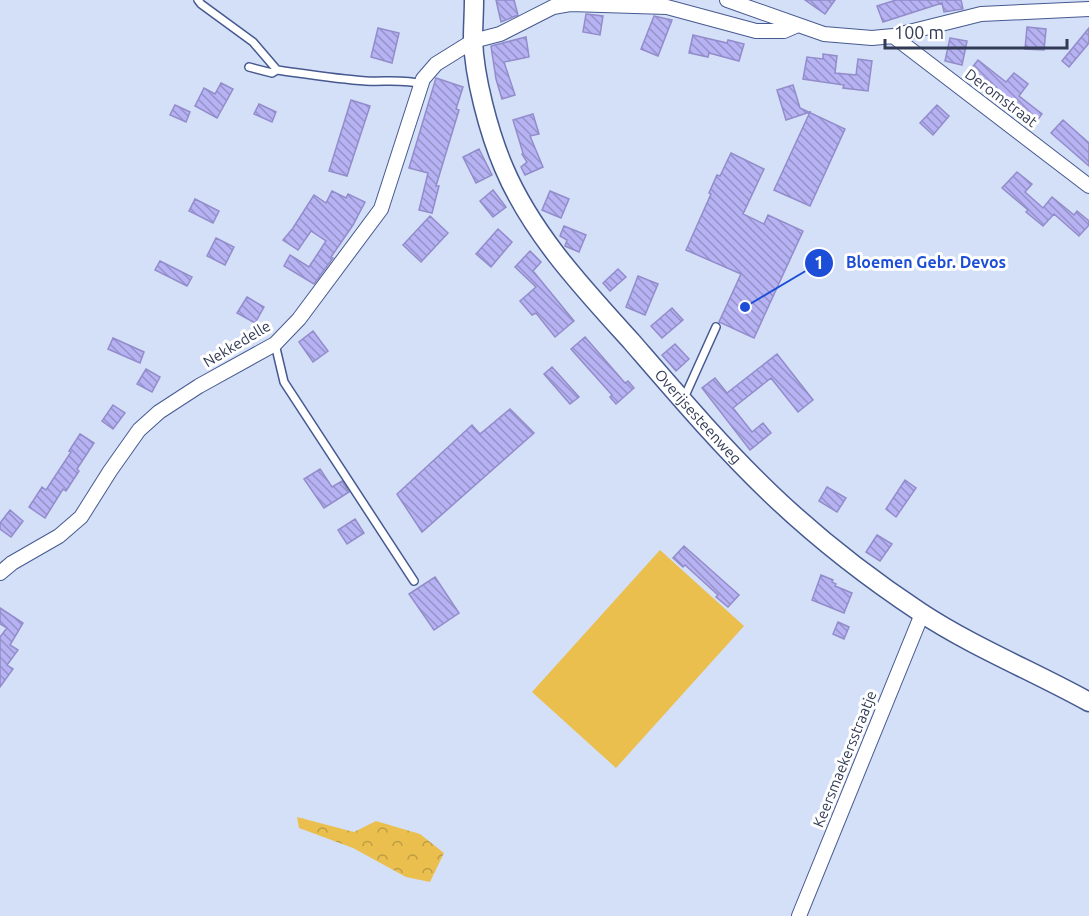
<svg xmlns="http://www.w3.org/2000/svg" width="1089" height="916" viewBox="0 0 1089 916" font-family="Ubuntu,sans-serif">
  <defs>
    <pattern id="forest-crowns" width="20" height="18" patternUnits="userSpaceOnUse" patternTransform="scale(1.5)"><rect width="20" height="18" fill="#eabf4e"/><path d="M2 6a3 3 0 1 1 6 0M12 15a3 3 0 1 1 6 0" fill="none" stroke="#be9c43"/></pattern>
    <pattern id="building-back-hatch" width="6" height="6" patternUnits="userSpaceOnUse" patternTransform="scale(1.5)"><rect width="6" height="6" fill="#b7b2f3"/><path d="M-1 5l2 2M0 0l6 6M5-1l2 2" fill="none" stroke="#9592c7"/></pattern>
  </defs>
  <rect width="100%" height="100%" fill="#d4dff8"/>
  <path fill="url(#forest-crowns)" d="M297 817 354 832 376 821 420 834 444 853 430 882 406 877 353 848 299 828Z"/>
  <path fill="#eabf4e" d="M660 550 744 626 616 768 532 692Z"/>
  <path fill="url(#building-back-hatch)" stroke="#928ccb" stroke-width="1.5" d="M496 0H514L518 15 501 22Z
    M805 0H835L825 14Z
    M896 0H961L963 9 944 12 942 3 883 22 877 6Z
    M586 14 603 16 600 35 583 32Z
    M654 16 672 20 658 56 641 49Z
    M1027 27 1046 29 1044 50 1025 49Z
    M378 28 399 33 392 63 371 57Z
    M1089 28V43L1069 67 1062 61Z
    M693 35 727 43 728 40 744 44 739 61 709 53 708 57 689 53Z
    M526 37 529 57 504 62 515 95 502 99 496 79 491 46Z
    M950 38 967 41 962 65 945 61Z
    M823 54 837 56 835 73 856 75 858 59 872 61 868 91 843 88 844 85 803 79 807 57 823 59Z
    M978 60 1006 82 1014 73 1028 84 1019 96 1042 114 1033 126 997 94 999 92 971 69Z
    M436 78 463 87 456 109 459 110 436 186H439L432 213 419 210 428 173 409 168Z
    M221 83 233 89 217 118 195 106 204 88 215 94Z
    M793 85 800 108 845 129 810 206 774 190 810 112 786 120 777 90Z
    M351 100 370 106 347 176 329 171Z
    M259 104 276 112 272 122 254 114Z
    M175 105 190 112 186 122 170 115Z
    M937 105 949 116 933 135 920 123Z
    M533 114 539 134 530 136 543 167 525 175 521 167 527 162 522 154 523 153 513 120Z
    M1063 120 1089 143V166L1051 133Z
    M479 149 492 175 476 183 463 157Z
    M731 153 764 169 743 214 764 224 768 215 803 231 754 338 719 322 741 274 686 250 711 194 709 193 717 175 720 176Z
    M1017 172 1032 184 1025 192 1043 208 1052 197 1074 215 1077 211 1089 221V225L1079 236 1054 214 1043 226 1026 212 1028 210 1002 188Z
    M493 190 506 207 493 217 480 201Z
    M332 191 346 198 348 194 365 202 353 225 331 257 333 258 314 284 284 266 290 255 309 267 326 241 311 231 298 250 283 240 293 228 314 195 326 203Z
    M550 191 569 199 561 218 542 210Z
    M195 199 219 211 213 223 189 211Z
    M430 216 448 233 421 262 403 245Z
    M564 226 586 235 579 252 565 246 567 240 560 236Z
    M498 229 512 242 491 267 476 254Z
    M216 238 234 247 225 265 207 256Z
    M530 251 541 262 533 271 574 321 555 337 536 313 532 315 520 301 536 287 515 267Z
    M160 261 192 277 187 286 155 270Z
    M618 269 626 277 610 291 603 283Z
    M638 276 658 284 645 315 626 307Z
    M247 297 264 307 255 323 237 313Z
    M672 308 683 320 662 338 651 326Z
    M313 331 328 351 313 362 299 342Z
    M585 337 625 383 628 381 634 388 616 404 610 397 612 395 571 349Z
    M113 338 144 352 140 363 108 349Z
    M675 344 689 359 676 371 662 355Z
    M777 354 813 400 798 412 771 378 733 408 752 432 763 423 771 433 750 450 702 388 715 378 727 393Z
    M552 367 579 397 570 404 544 374Z
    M146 369 160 377 152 392 137 384Z
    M113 405 125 413 113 429 102 421Z
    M510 409 534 433 422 532 397 494 472 425 480 434Z
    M80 434 94 443 77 469 79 471 66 491 63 489 45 518 29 507 42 487 46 490 71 452 69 451Z
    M320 469 332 487 342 481 349 492 324 508 304 479Z
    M905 480 916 488 896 517 886 509Z
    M827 487 846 498 837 512 819 501Z
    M10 510 23 521 11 537 0 529V523Z
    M355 519 364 533 347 544 338 530Z
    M877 535 892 544 880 561 866 552Z
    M684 546 739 595 728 607 716 597 718 595 685 565 683 567 673 558Z
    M821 575 833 580 832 582 836 584 835 586 852 593 844 613 812 600Z
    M435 577 459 613 434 630 409 594Z
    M0 608 23 623 10 645 18 650 7 665 13 669 0 687V637L7 628 0 624Z
    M838 622 849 627 844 639 833 634Z"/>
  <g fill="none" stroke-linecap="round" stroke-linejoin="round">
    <defs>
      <path id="service" d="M198 0 201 4 253 42 277 70C306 74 336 79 366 81 384 82 404 79 422 84
        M249 67 272 73 277 70
        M275 344 284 382 414 581
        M684 398 716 327"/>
      <path id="minor" d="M727 0 824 34 872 38 893 36 981 14 1089 9
        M893 36 1089 186
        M0 573 12 563 59 536 81 517 110 471 139 430 159 412 199 386 275 344 299 319 381 209 423 79 436 64 473 41 500 34 553 7 570 4 667 7 756 31H784L798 25
        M799 916 922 614"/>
      <g id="tertiary">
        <path id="s1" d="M474 0C474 13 473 26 473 39 474 77 489 133 504 168 532 234 583 288 631 341 676 393 721 446 770 493 816 537 867 577 920 612 973 647 1033 671 1089 702"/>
      </g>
    </defs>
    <use href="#service" stroke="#465a90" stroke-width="10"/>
    <use href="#minor" stroke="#465a90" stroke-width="16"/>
    <use href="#tertiary" stroke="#465a90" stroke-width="21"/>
    <use href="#service" stroke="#fff" stroke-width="7"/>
    <use href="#minor" stroke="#fff" stroke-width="14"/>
    <use href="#tertiary" stroke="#fff" stroke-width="18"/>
  </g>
  <g text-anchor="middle" stroke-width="6" stroke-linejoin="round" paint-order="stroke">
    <g font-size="15" fill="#313b54" stroke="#fff">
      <text transform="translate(1001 98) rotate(37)" y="5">Deromstraat</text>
      <text transform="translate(237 344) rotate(-31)" y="5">Nekkedelle</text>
      <text dy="5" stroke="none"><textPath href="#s1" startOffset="489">Overijsesteenweg</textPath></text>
      <text transform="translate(845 759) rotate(-68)" y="5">Keersmaekersstraatje</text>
    </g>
  </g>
  <path fill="none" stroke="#1d4ed8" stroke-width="2" d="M745 307L819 263"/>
  <g fill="#1d4ed8" stroke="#fff" stroke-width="2">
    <circle cx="745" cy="307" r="6"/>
    <circle cx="819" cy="263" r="15"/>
  </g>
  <g font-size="18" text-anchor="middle" font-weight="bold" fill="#fff">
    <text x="819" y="269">1</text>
  </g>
  <g font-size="16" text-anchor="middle" font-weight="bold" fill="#1d4ed8" stroke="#fff" stroke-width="6" stroke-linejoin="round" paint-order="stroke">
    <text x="926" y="268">Bloemen Gebr. Devos</text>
  </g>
  <path d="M885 39v9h182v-9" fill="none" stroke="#313b54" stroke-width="3"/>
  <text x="894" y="39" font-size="18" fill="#313b54" stroke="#ffffff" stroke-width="4.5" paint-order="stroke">100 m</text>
</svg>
